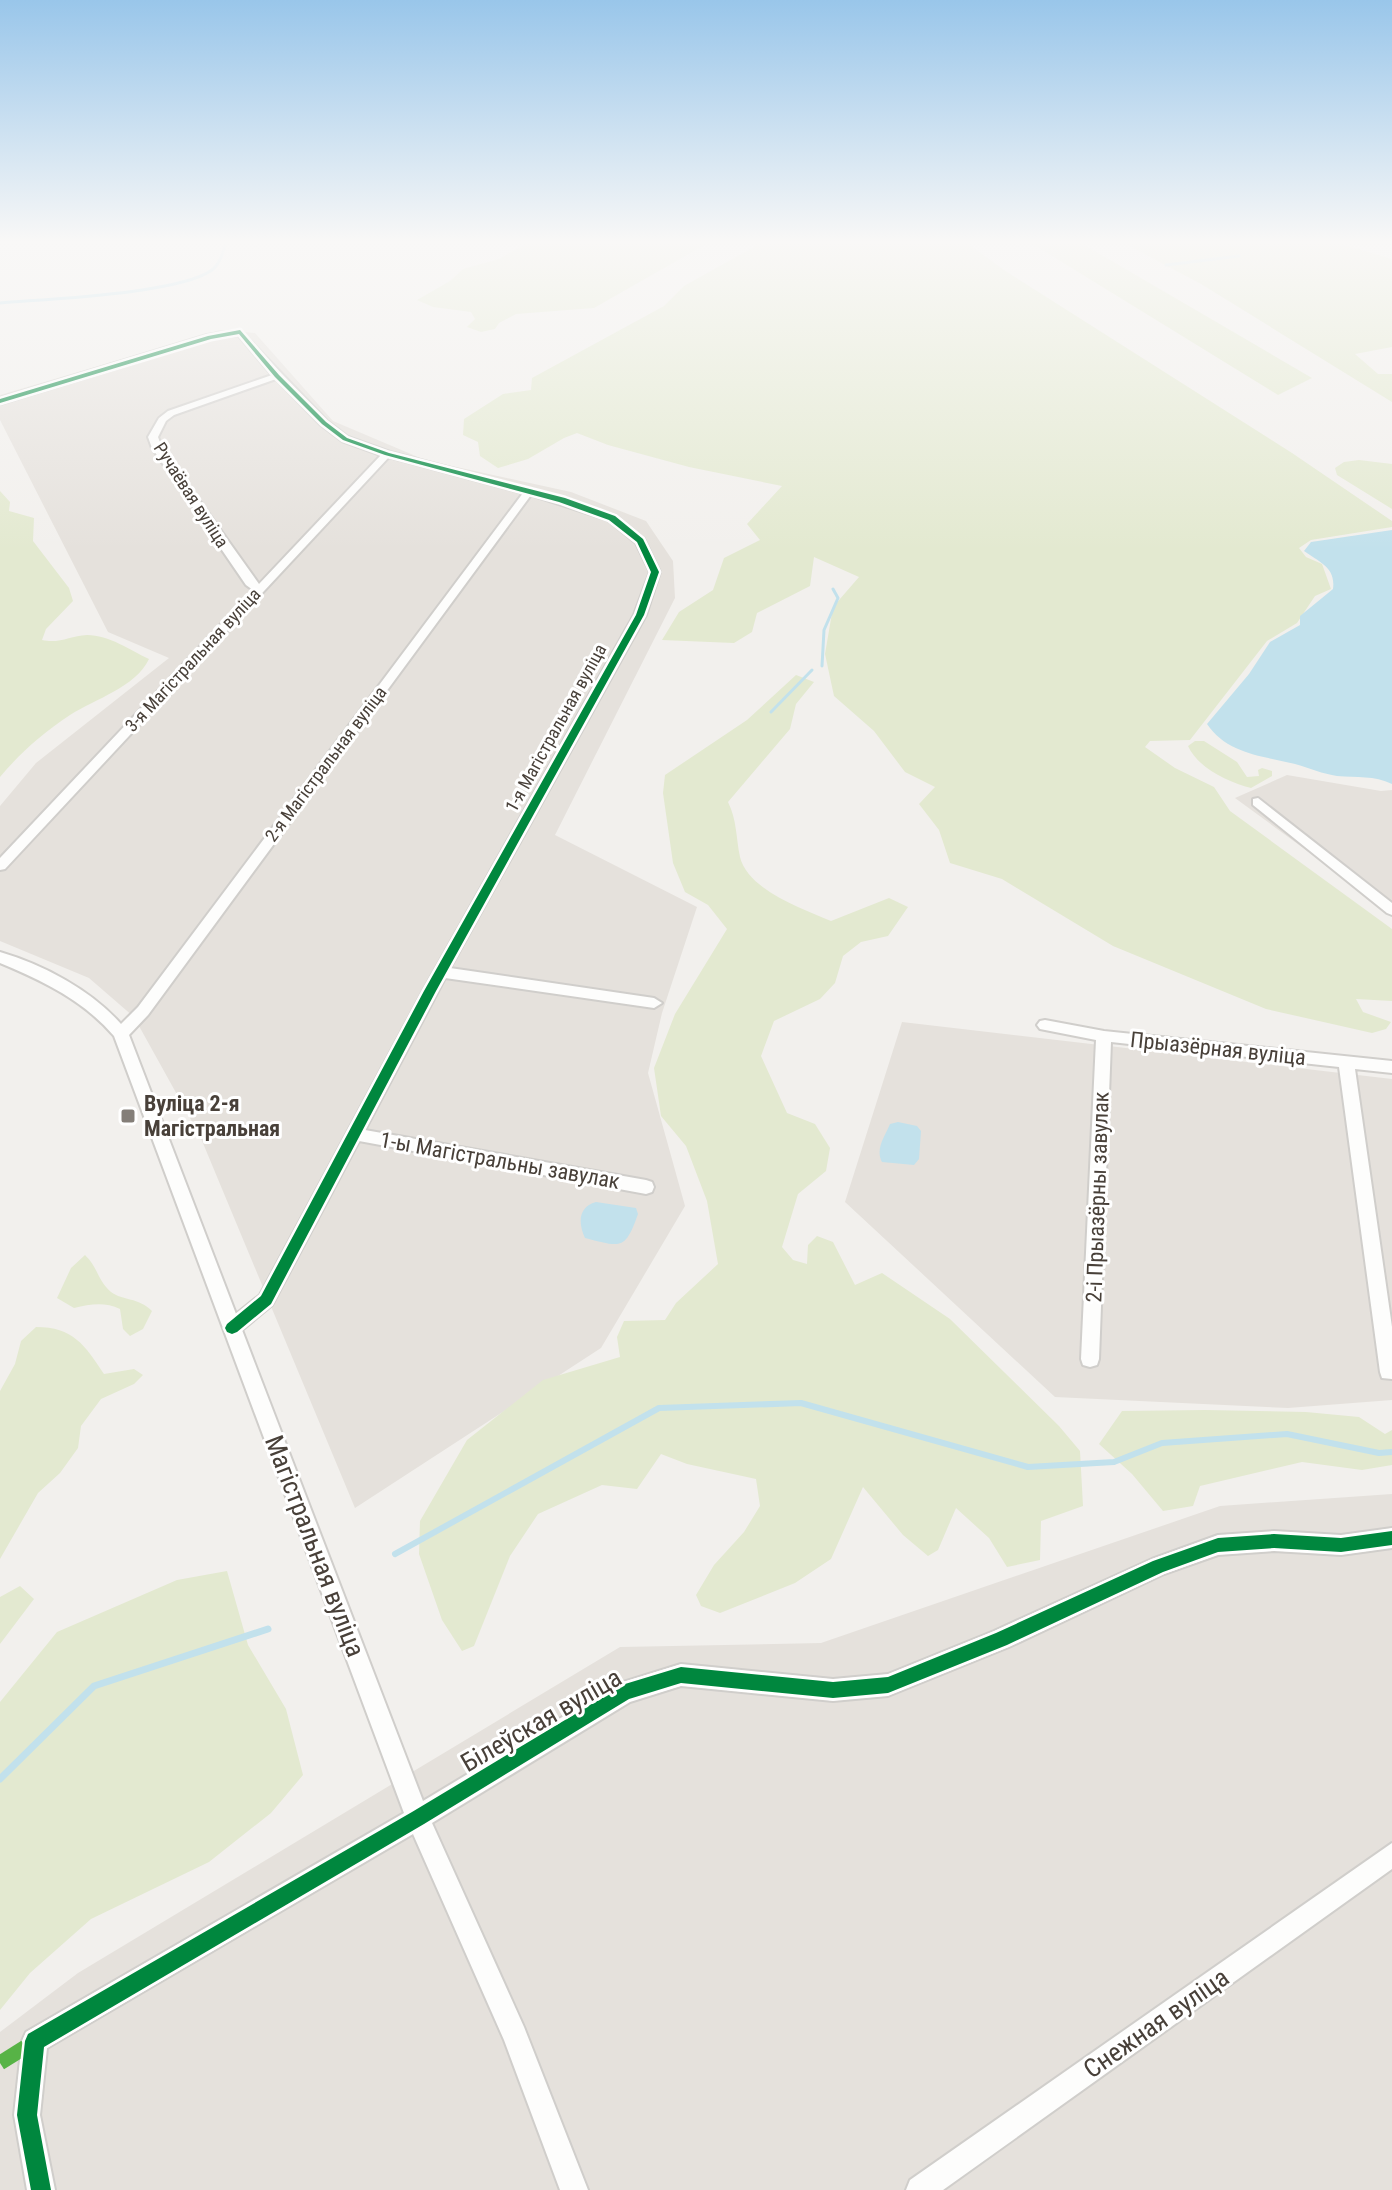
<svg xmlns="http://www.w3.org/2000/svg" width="1392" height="2190" viewBox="0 0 1392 2190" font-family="'Roboto Condensed',sans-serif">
  <rect width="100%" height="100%" fill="#f2f0ed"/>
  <path fill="#e5e1dc" d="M220 330 255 333 333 421 425 460 571 492 646 521 673 561 675 598 555 835 697 907 662 1013 648 1073 685 1206 601 1348 355 1508 200 1136 134 1017 89 978 0 941V806L36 763 169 658 108 632 0 420V395Z
    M1287 775 1381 791 1392 790V913L1235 798Z
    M902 1022 1392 1079V1400L1288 1408 1055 1397 845 1202Z
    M1392 1494V2190H0V2032L78 1973 620 1647 821 1643 1220 1506Z"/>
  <path fill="#e3e9d0" d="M527 243H708L594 308 516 314 499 323 495 329 481 332 467 327 475 319 471 312 433 307 417 300 450 281 463 269 499 259Z
    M761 243H967L1004 270 1292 453 1392 521V527L1311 540 1299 548 1306 557 1322 564 1331 589 1315 596 1297 623 1267 641 1190 740 1150 741 1145 747 1175 768 1214 787 1230 811 1392 929V1001L1356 999 1363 1012 1391 1022 1386 1029 1372 1033 1266 1009 1113 946 1002 879 950 863 939 830 919 804 935 787 905 772 874 731 834 696 825 654 833 607 859 577 814 557 810 586 757 613 752 632 734 643 662 640 679 612 713 590 724 558 760 540 747 524 782 486 689 467 608 445 577 433 564 438 528 459 498 468 480 456 478 442 463 435 464 419 503 394 531 390 532 378 664 306 684 286Z
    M1031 243H1081L1312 378 1278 395Z
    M1124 243H1338L1392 259V347L1355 354 1378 374H1392V402L1201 284Z
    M1359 460 1392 464V509L1337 475 1335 468 1344 462Z
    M0 491 10 502 9 511 34 518 33 541 69 588 73 601 46 629 42 640C59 644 70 636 87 635 109 635 130 650 149 659 136 687 95 699 70 715 43 733 21 752 0 777Z
    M796 675 814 682 796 704 790 729 728 802C737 820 736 838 740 857 748 890 803 909 831 921L889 898 908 907 888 936 861 942 843 956 835 983 820 999 774 1021 761 1056 787 1113 815 1124 830 1148 826 1171 798 1194 782 1247 793 1260 807 1264 808 1245 817 1236 833 1242 855 1285 882 1273 950 1319 1059 1426 1080 1451 1083 1506 1041 1521 1040 1560 1007 1567 989 1538 956 1508 938 1550 928 1556 903 1535 863 1487 831 1559 795 1583 720 1613 701 1606 696 1595 714 1565 744 1532 760 1506 756 1479 687 1464 661 1454 637 1489 602 1485 538 1514 510 1556 474 1646 462 1651 442 1620 419 1554 420 1521 467 1440 543 1380 620 1357 617 1337 624 1321 665 1320 676 1303 718 1264 707 1201 686 1146 661 1116 654 1068 675 1014 727 929 708 905 685 892 673 863 663 793 665 775 747 720Z
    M1195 741H1204L1237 762 1247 777 1259 776 1258 770 1262 768 1272 771V776L1251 788C1228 782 1198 768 1188 746Z
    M85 1255C98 1267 97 1280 111 1292 123 1301 138 1297 152 1311L143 1329 130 1336 123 1329 120 1309C105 1302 91 1304 74 1308L57 1298 71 1268Z
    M36 1327C73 1327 85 1345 104 1374L134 1369 143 1375 134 1384 101 1399 81 1426 78 1448 60 1473 38 1493 0 1559V1391L15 1364 21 1341Z
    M1205 1410 1306 1412 1359 1417 1385 1434 1392 1430V1465L1362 1470 1302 1462 1200 1486 1193 1506 1163 1511 1132 1474 1099 1444 1122 1411Z
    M227 1571 248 1645 286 1709 303 1775 271 1813 209 1862 91 1919 30 1973 0 2010V1702L57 1632 177 1580Z
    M20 1586 34 1599 0 1644V1597Z"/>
  <path fill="#c2e1ec" d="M1392 530V784C1374 775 1357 778 1337 776 1323 774 1309 768 1295 764 1263 756 1227 754 1207 724L1249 674 1270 642 1300 625V616L1333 589C1336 567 1319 562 1304 551L1311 542Z
    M898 1122 917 1126 921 1131 919 1159 914 1165 882 1162C875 1149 885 1136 890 1124Z
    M596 1202 636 1208 638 1214C625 1251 621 1247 585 1238 578 1223 578 1207 596 1202Z"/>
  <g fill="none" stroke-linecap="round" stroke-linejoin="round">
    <path stroke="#c2e1ec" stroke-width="3" d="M1166 265 1239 256
      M0 303C45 299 179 294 212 270 220 264 223 252 226 243
      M822 666 824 630 838 598 833 589
      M771 712 812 670"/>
    <path stroke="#c2e1ec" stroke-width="6" d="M395 1554 659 1408 801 1403 1028 1467 1114 1462 1162 1443 1287 1434 1379 1453 1392 1452"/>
    <path stroke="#c2e1ec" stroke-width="7" d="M0 1779 94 1686 268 1629"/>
    <defs>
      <path id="minor" d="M240 330 327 421 348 437 390 452 565 498 616 516 644 539 660 572 646 615 450 968 654 998 662 1003 654 1008 445 978 365 1130 646 1180 652 1182 654 1187 652 1192 646 1194 359 1141 272 1305 242 1330 423 1801 617 1684 681 1664 833 1679 888 1674 994 1631 1152 1559 1218 1535 1274 1531 1341 1535 1392 1528V1548L1341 1555 1274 1551 1218 1555 1164 1574 1009 1647 888 1696 833 1701 681 1686 630 1702 432 1823 524 2027 588 2190H560L504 2040 413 1834 47 2048 40 2115 55 2190H27L14 2115 22 2041 26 2032 404 1813 114 1036C83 1000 43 981 0 963V952C44 965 91 990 121 1024L138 1007 523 493 389 457 5 869 0 870V858L253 590 246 585 152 448 148 437 159 418 168 411 272 375 238 335 211 339 0 404V398L207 335ZM276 379 321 425 342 441 381 455 259 584 162 448 158 437 166 421 174 415ZM531 495 608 520 636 543 650 572 634 615 423 991 260 1295 236 1314 129 1035 148 1015Z
        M1258 798 1392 903V915L1387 913 1253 805V799Z
        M1045 1020 1104 1031 1392 1061V1073L1355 1069 1392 1327V1379L1382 1378 1380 1372 1339 1067 1111 1042 1099 1359 1097 1365 1090 1367 1083 1365 1081 1359 1096 1040 1040 1029 1037 1025 1040 1021Z
        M1392 1843V1869L943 2190H906L910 2180Z"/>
    </defs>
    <use href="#minor" stroke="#d0cecb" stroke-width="4"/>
    <use href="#minor" fill="#fdfdfc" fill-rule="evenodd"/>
    <path stroke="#57b346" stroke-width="15" stroke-dasharray="30 15" stroke-linecap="butt" d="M0 2063 35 2041"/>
    <defs>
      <path id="cycleway" d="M240 330 279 375 326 422 347 438 389 453 565 498 615 516 643 539 659 572 644 615 436 991 271 1304 237 1332 232 1334 227 1332 225 1328 227 1324 261 1296 424 991 636 615 651 572 637 542 609 520 559 502 385 455 343 440 322 424 275 377 239 334 211 339 0 403V399L208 336Z
        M1392 1531V1545L1341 1552 1274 1548 1218 1552 1163 1572 1007 1645 888 1693 833 1698 681 1683 629 1699 424 1824 44 2047 37 2115 51 2190H31L17 2115 25 2041 28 2034 412 1812 625 1684 681 1667 833 1682 888 1677 996 1633 1153 1561 1218 1538 1274 1534 1341 1538Z"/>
    </defs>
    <use href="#cycleway" stroke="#fff" stroke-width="5"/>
    <use href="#cycleway" fill="#00873e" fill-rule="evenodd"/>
  </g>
  <linearGradient id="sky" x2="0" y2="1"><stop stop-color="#99c6ea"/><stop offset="0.44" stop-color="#f9f8f7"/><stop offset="1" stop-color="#f9f8f7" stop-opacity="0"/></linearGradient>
  <rect width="1392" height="550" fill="url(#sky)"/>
  <rect fill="#847e78" stroke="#fff" stroke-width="3" x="120" y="1108" width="16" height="16" rx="4"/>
  <g text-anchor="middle" stroke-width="6" stroke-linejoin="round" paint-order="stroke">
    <g font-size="18" fill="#484039" stroke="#fff">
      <text transform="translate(191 495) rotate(57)" y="6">Ручаёвая вуліца</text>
      <text transform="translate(193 660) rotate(-47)" y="6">3-я Магістральная вуліца</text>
      <text transform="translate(556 728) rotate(-61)" y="6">1-я Магістральная вуліца</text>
      <text transform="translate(326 764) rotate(-53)" y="6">2-я Магістральная вуліца</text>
    </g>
    <g font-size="22" fill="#484039" stroke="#fff">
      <text transform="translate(1218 1048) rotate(6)" y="8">Прыазёрная вуліца</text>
      <text transform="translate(500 1160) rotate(10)" y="8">1-ы Магістральны завулак</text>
      <text transform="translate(1097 1197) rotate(-88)" y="8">2-і Прыазёрны завулак</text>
    </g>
    <g font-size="22" font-weight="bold" fill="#484039" stroke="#fff" text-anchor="start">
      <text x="144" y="1111">Вуліца 2-я<tspan x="144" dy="25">Магістральная</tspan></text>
    </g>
    <g font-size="26" fill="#484039" stroke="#fff">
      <text transform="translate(315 1546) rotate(69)" y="9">Магістральная вуліца</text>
      <text transform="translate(541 1720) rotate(-30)" y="9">Білеўская вуліца</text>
      <text transform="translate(1156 2023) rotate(-35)" y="9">Снежная вуліца</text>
    </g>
  </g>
</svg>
